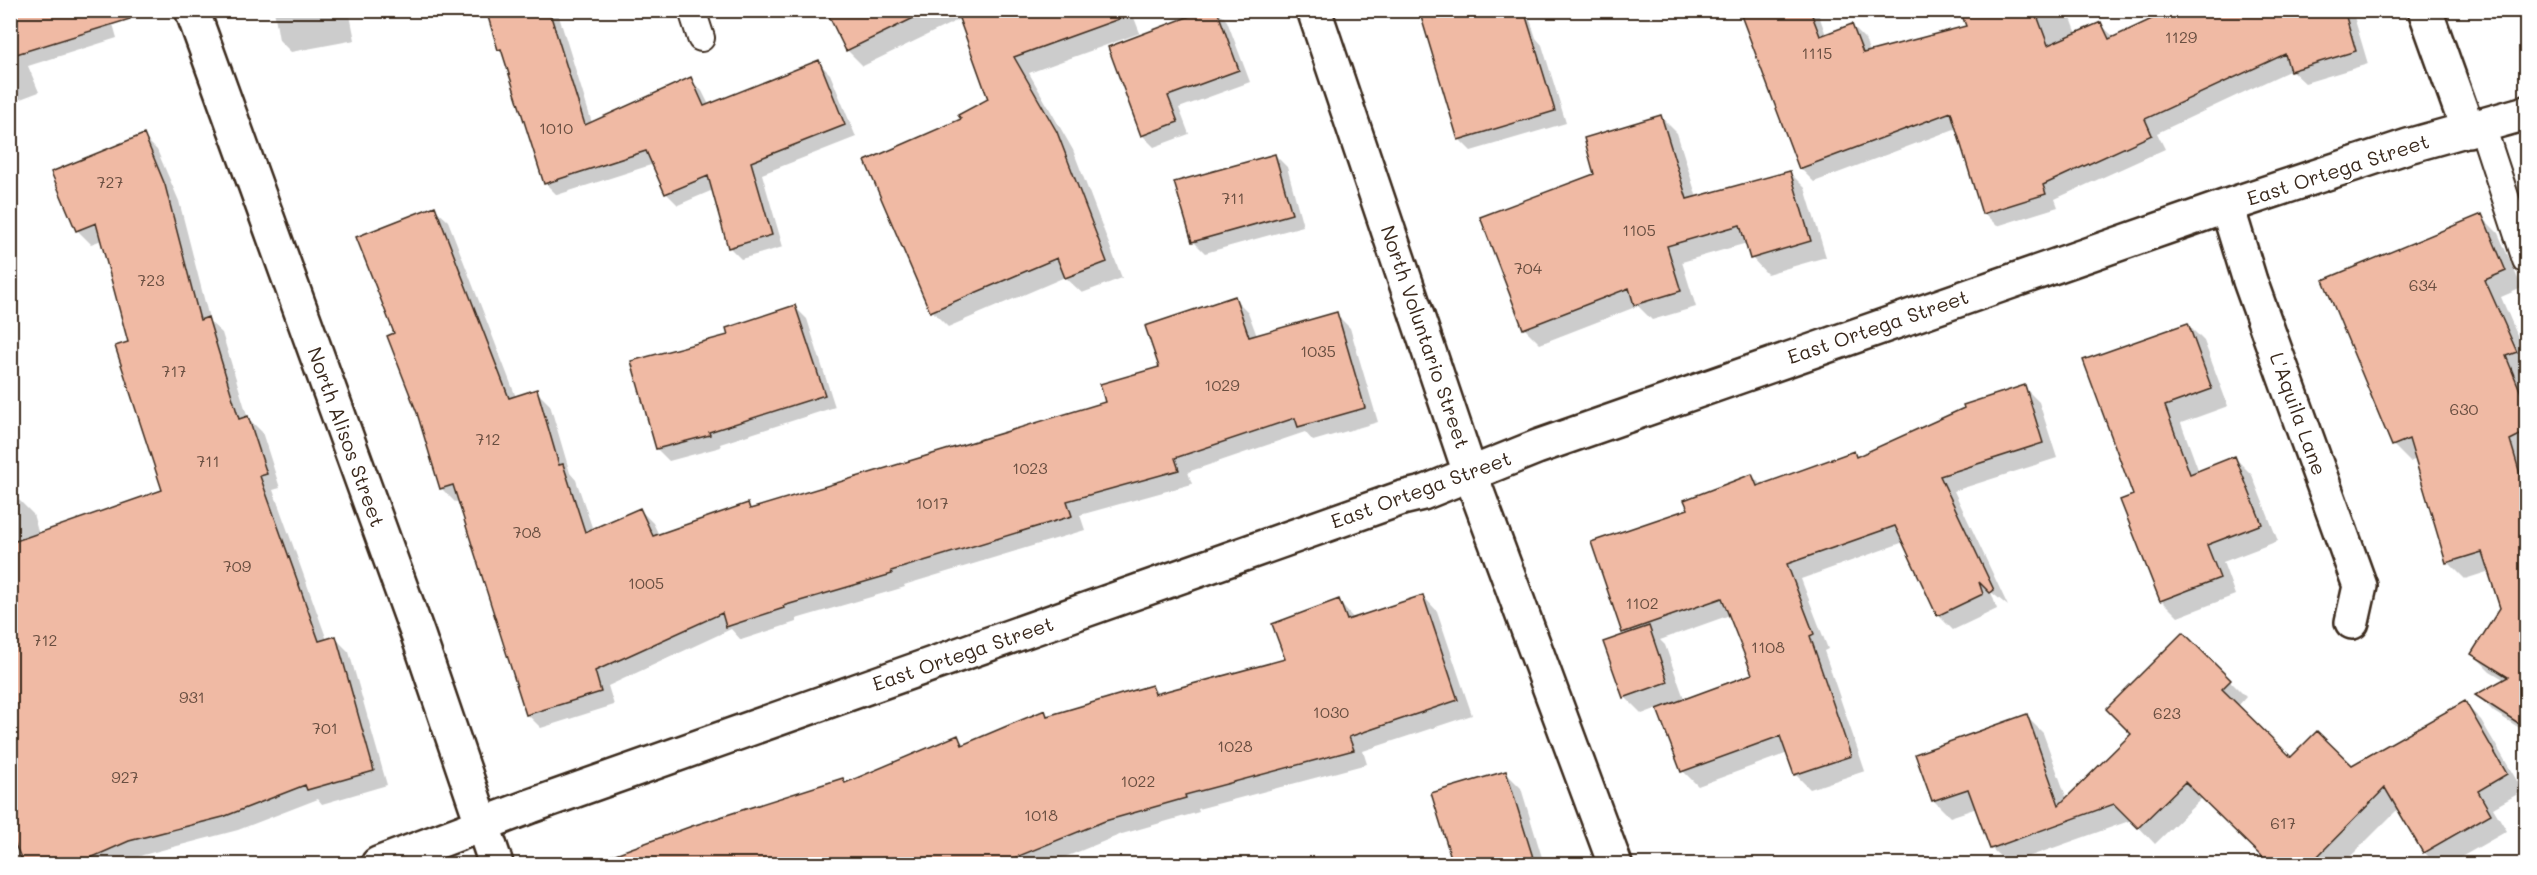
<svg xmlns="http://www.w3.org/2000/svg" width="2537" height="875" viewBox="0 0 2537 875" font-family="Mali,sans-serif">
  <rect width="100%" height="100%" fill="#fff"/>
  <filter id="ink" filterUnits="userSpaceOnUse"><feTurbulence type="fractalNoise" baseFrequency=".0167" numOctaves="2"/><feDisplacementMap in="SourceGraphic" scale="12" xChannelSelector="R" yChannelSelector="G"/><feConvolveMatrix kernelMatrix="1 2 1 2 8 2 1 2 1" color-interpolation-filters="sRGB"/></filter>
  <g filter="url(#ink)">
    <path fill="#0003" fill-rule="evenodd" d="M10 10H109L117 38 28 66 39 92 10 103Z
      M274 10H349L355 40 291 52 279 40Z
      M487 10H557L592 123 690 79 702 91 709 105 818 62 830 74 856 137 762 174 783 247 741 259 729 247 713 190 678 205 667 194 654 164 557 195 545 183 504 55 499 49Z
      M827 10H1131L1140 33 1029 73 1073 150 1122 278 1082 293 1065 277 948 327 932 311 963 120 990 99 960 19 863 66 847 50Z
      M1217 10 1227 21 1250 82 1179 108 1189 134 1154 147 1142 135Z
      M1414 10H1527L1536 38 1542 45 1566 123 1471 151 1459 139 1423 20Z
      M1741 10H1817L1826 35 1852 26 1865 39 1870 53 1968 27 1962 10H2068L2077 34 2100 24 2114 37 2175 10H2352L2368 64 2305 83 2291 70 2157 133 2165 149 2055 199 2058 207 1997 226 1984 213 1957 128 1814 182 1800 168Z
      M1661 117 1677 133 1697 198 1789 172 1805 188 1826 257 1767 274 1752 258 1747 243 1682 262 1696 307 1652 320 1638 306 1540 344 1524 328 1596 175Z
      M143 136 157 150 179 201 210 322 222 333 248 418 262 432 280 488 273 490 327 640 335 638 349 652 387 785 322 804 318 799 238 830 143 855 122 864H26L10 830V503L19 500 33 514 39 535 164 491 130 343 102 240 91 244 77 230Z
      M1275 155 1287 167 1303 226 1205 253 1193 241Z
      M434 208 448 221 516 397 536 391 550 405 570 473 576 480 593 530 639 509 653 523 659 535 747 505 752 510 1107 403 1161 368 1234 298 1248 312 1257 336 1336 314 1350 328 1378 422 1313 441 1305 432 1188 472 1192 484 1080 515 1085 530 904 585 905 587 796 619V622L741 640 731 629 608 686 614 705 541 728 527 714 459 501 455 502 441 488 396 334Z
      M2481 216 2498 233 2522 288 2501 297 2526 356V371L2522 373 2526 385V596L2511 601 2490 571 2465 579 2448 562 2416 459 2410 462 2393 445Z
      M795 307 807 319 835 407 720 444 721 447 669 461 657 449 730 336Z
      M2188 325 2204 341 2228 406 2181 423 2199 472 2235 458 2252 475 2278 541 2223 562 2235 595 2178 617 2161 600 2135 496Z
      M2024 387 2039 402 2057 458 1954 491 2008 606 1991 592 1997 609 1953 630 1938 615 1904 542 1801 579 1828 649 1824 651 1865 771 1810 789 1795 774 1788 753 1698 786 1683 771 1658 708 1642 714 1625 697 1627 635 1624 632 1690 510 1752 475 1762 486 1854 453 1859 458ZM1730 615 1754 675 1685 701 1665 645 1660 640Z
      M1423 596 1437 611 1472 715 1363 751 1367 764 1198 809 1199 812 1122 834 1048 864H591L692 828 842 780 846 784 957 737 965 745 1044 711 1050 717 1152 687 1160 695 1287 660 1338 601 1354 619Z
      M2504 604 2526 618V732L2494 712 2478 696 2505 680 2490 671 2473 654Z
      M2183 634 2246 697 2238 706 2291 759 2351 767 2464 703 2481 720 2523 791 2493 808 2507 831 2449 864H2436L2424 852 2399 808 2343 864H2270L2202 798 2155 844 2132 820 2008 864 1991 848 1977 808 1950 817 1933 800 2026 716 2043 733 2067 799 2133 734Z
      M1506 773 1521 788 1544 864H1451Z"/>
    <path fill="#f0baa4" stroke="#3b2a1e" stroke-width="1.5" d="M10 10H129L130 19 10 56Z
      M486 10H549L585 125 691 77 704 106 819 60 845 125 751 162 772 235 728 248 708 176 665 194 646 151 544 184 501 49 498 50Z
      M826 10H930L846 51Z
      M956 10H1129L1130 15 1014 57 1057 132 1107 262 1065 278 1057 258 930 312 865 161 961 119 958 115 988 99Z
      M1206 10H1217L1239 70 1168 96 1178 122 1141 136 1108 47Z
      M1419 10H1524L1555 111 1458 140Z
      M1739 10H1810L1820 36 1852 24 1863 53 1966 26 1960 10H2035L2048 45 2101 22 2109 39 2171 10H2344L2356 51 2290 71 2285 54 2145 119 2152 135 2043 185 2046 194 1982 214 1951 112 1799 169Z
      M1661 115 1687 199 1790 171 1811 241 1750 259 1740 225 1667 246 1681 291 1634 305 1629 288 1523 329 1480 217 1594 174 1584 138Z
      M144 134 165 185 200 320 208 317 239 419 248 416 267 474 260 476 319 641 336 636 374 771 307 790 305 785 223 817 129 841 77 864H24L10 834V543L162 490 115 346 128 342 96 223 76 231 51 172Z
      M1275 154 1292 214 1192 242 1174 182Z
      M435 206 509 398 537 389 559 465 563 464 585 532 640 508 653 536 748 503 750 509 1105 402 1100 384 1159 367 1145 326 1235 296 1249 337 1337 312 1365 408 1298 427 1295 418 1175 458 1179 470 1067 501 1072 516 891 571 892 574 783 606 784 608 726 627 722 613 595 671 601 692 526 715 453 485 440 489 417 413 387 336 394 333 356 237Z
      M2482 214 2506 271 2485 280 2517 352 2506 356 2526 405V432L2510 440 2526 494V728L2475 695 2508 677 2471 654 2500 608 2482 552 2446 563 2409 439 2392 446 2323 280Z
      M795 305 825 395 709 432 710 435 656 449 631 361 728 335 726 328Z
      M2188 323 2212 389 2165 406 2190 474 2235 456 2262 524 2207 545 2220 578 2160 601 2120 500 2133 495 2083 360Z
      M2025 385 2043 443 1940 476 1994 590 1990 593 1979 582 1983 594 1937 616 1895 526 1787 564 1814 634 1810 636 1851 756 1794 775 1780 736 1681 772 1657 709 1752 674 1722 598 1622 633 1591 542 1688 509 1684 500 1752 474 1757 486 1854 451 1856 457 1964 408 1963 405Z
      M1423 595 1458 700 1349 737 1354 750 1185 795 1186 798 1105 821 999 864H600L599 860 692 826 843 778 845 783 958 735 962 745 1045 710 1047 716 1152 685 1155 694 1285 659 1272 624 1339 599 1347 620Z
      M1649 626 1668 682 1623 698 1603 642Z
      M2183 632 2231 680 2222 689 2291 757 2317 731 2352 765 2465 701 2507 774 2478 791 2491 814 2423 853 2385 788 2310 864H2269L2185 782 2138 828 2114 804 1990 849 1968 789 1932 801 1915 754 2027 714 2059 805 2131 734 2106 709Z
      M1506 771 1535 864H1453L1431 793Z"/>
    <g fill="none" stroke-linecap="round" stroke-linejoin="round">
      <defs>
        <path id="service" d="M692 10 701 38
          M2482 126 2526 260"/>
        <path id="minor" d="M192 10 418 635 496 864
          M1314 10 1470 473 1615 864
          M2425 10 2468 130
          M2227 206 2250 281 2360 586 2352 622
          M378 864 531 806 1402 498 1423 493 1537 447 2227 206 2408 146 2526 113"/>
      </defs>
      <use href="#service" stroke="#3b2a1e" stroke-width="30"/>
      <use href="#minor" stroke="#3b2a1e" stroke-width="38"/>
      <use href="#service" stroke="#fff" stroke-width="26"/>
      <use href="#minor" stroke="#fff" stroke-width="33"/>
    </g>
  </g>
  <g text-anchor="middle" stroke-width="6" stroke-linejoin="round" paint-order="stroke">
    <g font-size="16" fill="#684e40">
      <text x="2181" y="43">1129</text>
      <text x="1817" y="59">1115</text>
      <text x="556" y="134">1010</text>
      <text x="110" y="188">727</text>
      <text x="1233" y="204">711</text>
      <text x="1639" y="236">1105</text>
      <text x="1528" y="274">704</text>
      <text x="151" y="286">723</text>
      <text x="2423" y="291">634</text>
      <text x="1318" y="357">1035</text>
      <text x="174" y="377">717</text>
      <text x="1222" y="391">1029</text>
      <text x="2464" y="415">630</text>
      <text x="488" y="445">712</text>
      <text x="208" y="467">711</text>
      <text x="1030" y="474">1023</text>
      <text x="932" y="509">1017</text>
      <text x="527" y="538">708</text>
      <text x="237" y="572">709</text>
      <text x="646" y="589">1005</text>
      <text x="1642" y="609">1102</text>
      <text x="45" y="646">712</text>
      <text x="1768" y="653">1108</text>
      <text x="192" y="703">931</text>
      <text x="1331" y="718">1030</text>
      <text x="2167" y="719">623</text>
      <text x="325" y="734">701</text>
      <text x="1235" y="752">1028</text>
      <text x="125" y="783">927</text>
      <text x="1138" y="787">1022</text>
      <text x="1041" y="821">1018</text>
      <text x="2283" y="829">617</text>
    </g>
    <g font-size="20" fill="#3b2a1e" stroke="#fff">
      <text transform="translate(2338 170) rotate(-18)" y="7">East Ortega Street</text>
      <text transform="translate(1878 327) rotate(-19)" y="7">East Ortega Street</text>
      <text transform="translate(1425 337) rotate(71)" y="7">North Voluntario Street</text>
      <text transform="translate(2298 414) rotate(70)" y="7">L'Aquila Lane</text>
      <text transform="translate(346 437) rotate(70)" y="7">North Alisos Street</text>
      <text transform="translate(1421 490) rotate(-20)" y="7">East Ortega Street</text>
      <text transform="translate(963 654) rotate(-19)" y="7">East Ortega Street</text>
    </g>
  </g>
  <rect width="2537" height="875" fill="none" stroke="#fff" stroke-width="36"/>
  <rect x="18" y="18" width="2501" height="839" fill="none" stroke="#3b2a1e" stroke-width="2" filter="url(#ink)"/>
</svg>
